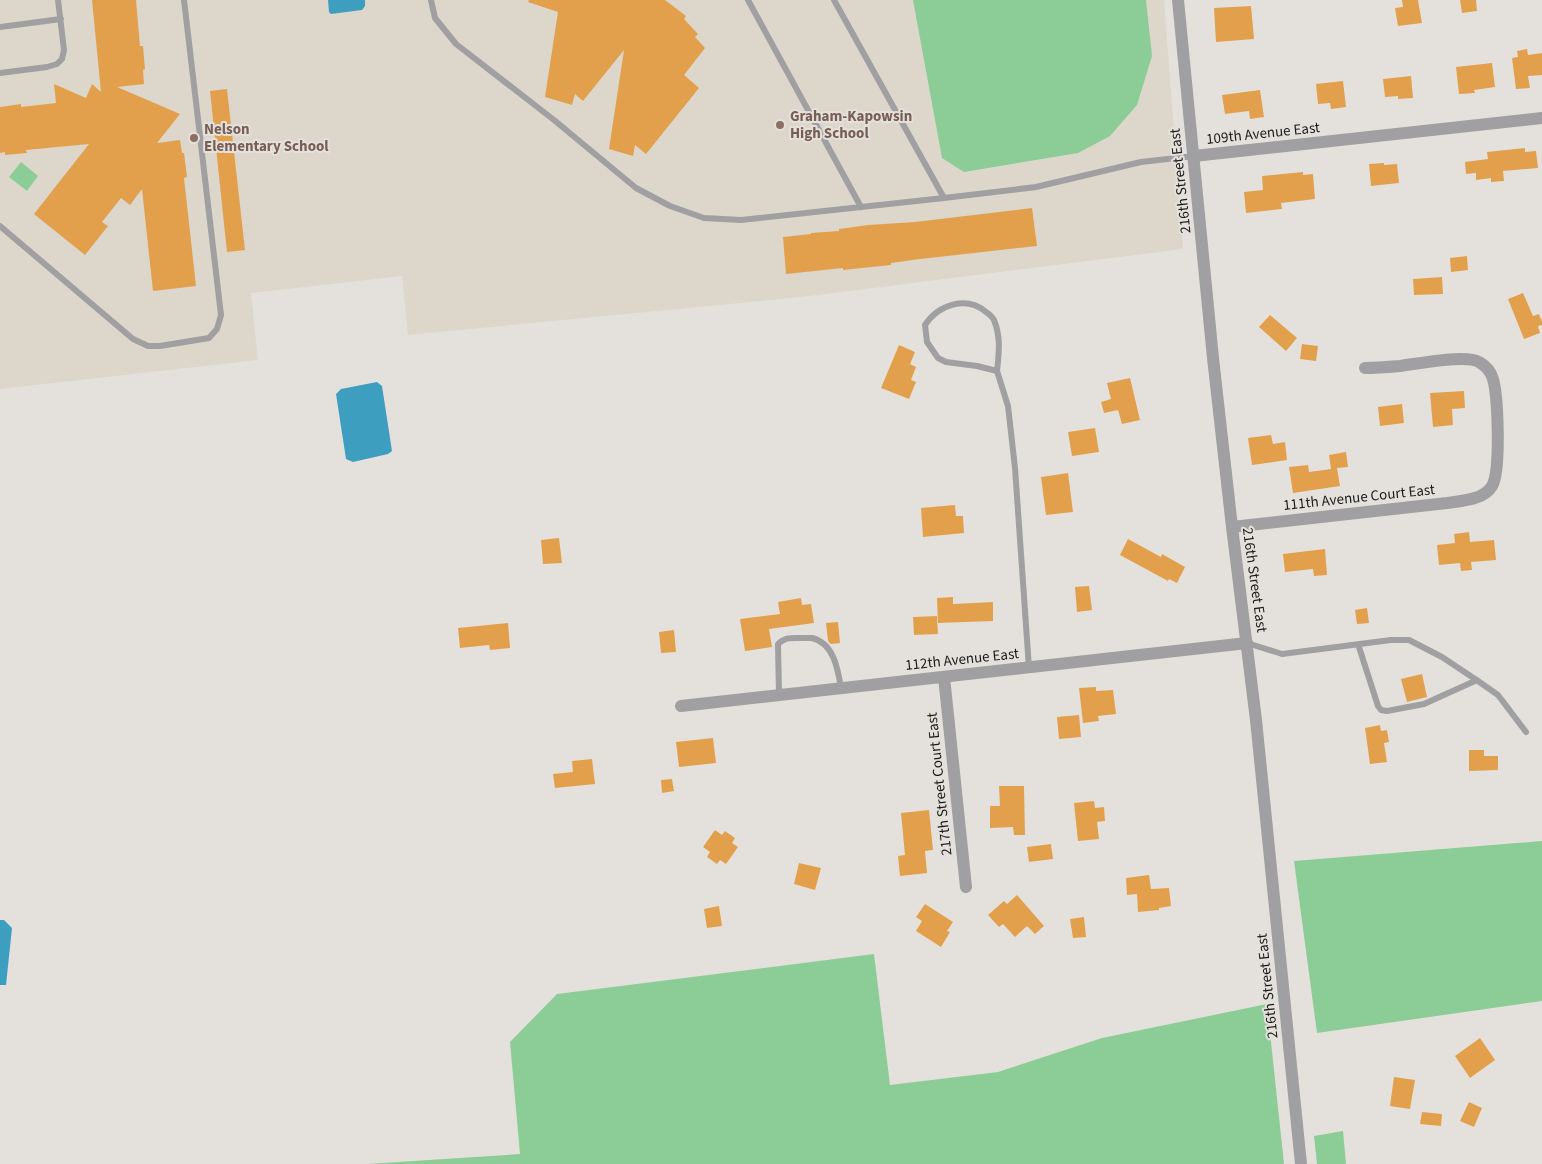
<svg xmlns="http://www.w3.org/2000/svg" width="1542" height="1164" viewBox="0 0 1542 1164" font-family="'Source Sans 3',sans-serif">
  <rect width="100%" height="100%" fill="#e4e1dd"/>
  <path fill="#ddd6cb" d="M0 0H1164L1183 249 802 297 408 335 402 276 251 293 258 360 0 389Z"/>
  <path fill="#8ccd97" d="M913 0H1146L1152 56 1137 105 1110 136 1078 153 964 172 942 158Z
    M21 162 38 176 27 191 9 177Z
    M1542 841V1001L1317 1033 1294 861Z
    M874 954 890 1085 998 1072 1102 1038 1267 1004 1284 1164H367L520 1154 510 1042 557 994Z
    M1343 1131 1346 1164H1317L1314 1136Z"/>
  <path fill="#3e9ec0" d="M328 0H365V6L362 10 331 14 329 12Z
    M377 382 382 386 392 451 388 454 353 462 346 459 336 394 341 389Z
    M0 920H4L12 928 6 985H0Z"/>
  <path fill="#e3a04c" d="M92 0H136L140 46H143L145 69 143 70 144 84 117 87 180 114 157 143 180 140 182 153H184L187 177 184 178 196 286 153 291 142 189 130 205 121 198 102 222 108 226 85 255 34 214 89 144 26 150 27 153 5 155V152L0 153V107L21 104V107L56 103 54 84 86 98 92 84 101 92Z
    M529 0H665L686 16 684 19 698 34 695 37 705 48 684 75 699 88 646 154 635 145 633 156 609 149 624 50 583 101 575 94 572 105 545 97 558 12 528 2Z
    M1402 0H1418L1422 23 1398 26 1395 8 1403 7Z
    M1460 0H1476L1477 11 1462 13Z
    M1251 6 1254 39 1216 42 1214 8Z
    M1527 49 1528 55 1542 53V75L1528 76 1530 88 1516 89 1512 58 1518 57 1517 51Z
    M1492 63 1495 87 1474 90 1475 93 1459 94 1456 67Z
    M1411 76 1413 98 1398 99V96L1385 97 1383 79Z
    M1343 81 1346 107 1331 109 1330 103 1318 104 1316 84Z
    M227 89 245 250 227 252 210 91Z
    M1260 90 1264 117 1250 119 1249 111 1225 114 1222 95Z
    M1525 148V152L1536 151 1538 168 1503 171 1504 181 1491 182V178L1476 180V173L1466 174 1465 162 1488 159 1487 152Z
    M1384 163V165L1397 164 1399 183 1371 186 1369 164Z
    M1303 172V175L1313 174 1315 199 1281 203 1282 209 1246 213 1244 192 1263 190 1262 176Z
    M1032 208 1037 246 920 259 891 263V265L843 270V268L786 274 783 237 811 234V233L839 231V229L868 225 915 222Z
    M1467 256 1468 270 1451 272 1450 258Z
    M1442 277 1443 294 1414 295 1413 279Z
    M1523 293 1533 316 1539 314 1542 322V325L1538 326 1540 333 1524 339 1508 299Z
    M1270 315 1297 338 1286 351 1259 327Z
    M1302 344 1318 346 1316 361 1300 359Z
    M899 345 915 352 910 364 916 367 911 380 916 382 909 399 881 388Z
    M1130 378 1140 420 1122 424 1118 410 1104 413 1101 402 1111 399 1107 383Z
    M1464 391 1465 408 1452 409 1453 425 1433 427 1430 393Z
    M1402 404 1404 423 1380 426 1378 407Z
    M1095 428 1099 452 1072 456 1068 432Z
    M1271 435 1273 444 1285 442 1287 460 1252 465 1248 438Z
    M1346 452 1348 467 1337 468 1340 486 1293 493 1289 467 1308 465 1309 472 1331 469 1329 455Z
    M1068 473 1073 512 1046 515 1041 477Z
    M955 505 956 516H963L964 533 923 537 921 508Z
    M1469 532 1470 542 1494 540 1496 560 1471 562 1472 570 1461 571 1460 563 1439 565 1437 545 1455 543 1454 534Z
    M559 538 562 563 543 564 541 540Z
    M1128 539 1161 557 1162 554 1185 567 1177 583 1169 579 1168 581 1120 555Z
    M1325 549 1327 575 1314 576 1313 569 1285 572 1283 554Z
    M1089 586 1092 610 1077 612 1075 587Z
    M953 597V604L993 602V621L938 623 937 598Z
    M801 598 802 605 811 604 814 623 769 629 772 647 745 651 740 619 780 614 778 602Z
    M1367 608 1369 623 1357 624 1355 610Z
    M937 616 938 634 914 635 913 617Z
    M838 622 840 643 831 644 828 641 826 623Z
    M508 623 510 648 490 650 489 645 460 648 458 628Z
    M674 630 676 652 661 653 659 632Z
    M1422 674 1427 697 1407 702 1401 679Z
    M1096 687V691L1113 690 1116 714 1098 716 1099 721 1083 723 1079 688Z
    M1079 715 1081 737 1059 739 1057 717Z
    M1380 725 1381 731 1387 730 1389 742 1384 743 1387 762 1370 764 1365 728Z
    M713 738 716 763 679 767 676 742Z
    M1469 750H1484V756H1498V770L1469 771Z
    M592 759 595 784 555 788 553 774 573 772 572 761Z
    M672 779 674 791 662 793 661 780Z
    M999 786H1024L1025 835H1014L1013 827 990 828V806H1000Z
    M1094 801 1095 808 1104 807 1105 821 1097 822 1099 839 1078 841 1074 803Z
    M929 810 933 850 925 851 927 873 900 876 898 856 905 855 901 813Z
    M715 830 722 835 725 831 735 838 732 843 738 847 726 864 720 860 717 864 707 857 710 852 703 847Z
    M1051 844 1053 859 1029 862 1027 847Z
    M799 863 821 868 815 890 794 884Z
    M1149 875 1151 889 1169 888 1171 906 1159 908V910L1138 912 1137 894 1127 895 1126 878Z
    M1017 895 1044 926 1035 934 1027 926 1015 937 1003 924 999 927 988 915 1004 901 1007 904Z
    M925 904 953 922 947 931 950 932 941 947 916 931 922 921 916 917Z
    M719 906 722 926 707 928 704 909Z
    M1084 917 1086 937 1073 938 1070 919Z
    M1480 1038 1495 1060 1470 1078 1455 1056Z
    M1394 1077 1415 1080 1410 1109 1390 1106Z
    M1469 1102 1482 1108 1474 1127 1460 1121Z
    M1422 1112 1442 1114 1441 1126 1420 1124Z"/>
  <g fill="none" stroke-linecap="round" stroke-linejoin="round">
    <path stroke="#a09fa1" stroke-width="6" d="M431 0 435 18 456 44 554 120 636 188 670 206 704 218 741 220 944 198 1036 187 1141 162 1194 156
      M748 0 861 207
      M834 0 944 198
      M0 27 61 19
      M0 73 47 67 57 64 62 59 64 50 58 0
      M0 226 133 339 148 346H160L209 338 217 329 221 315 184 0
      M997 371C999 353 1001 337 994 320 992 316 989 314 986 312 966 295 938 305 925 325L927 342 938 358 946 362 977 366 997 371 1008 406 1015 468 1029 668
      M1247 643 1282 654 1391 640H1409L1442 657 1478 681 1498 695 1526 732
      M1358 644 1378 706 1381 710 1387 711 1424 704 1477 680
      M779 695 778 644C785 637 791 638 800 638 804 638 809 638 812 638 834 643 838 670 841 688"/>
    <path stroke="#a09fa1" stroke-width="12" d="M1178 0 1213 358 1232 527 1256 720 1301 1164
      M1194 156 1542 118
      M1232 527 1447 503C1461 501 1484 500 1492 486 1501 471 1498 397 1493 379 1491 372 1486 366 1479 362 1466 354 1416 364 1400 366 1388 367 1376 368 1365 368
      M944 677 966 887
      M681 706 1247 643"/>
  </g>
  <g fill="#8d6e63" stroke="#e4e1dd" stroke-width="2">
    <circle cx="780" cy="125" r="5"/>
    <circle cx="194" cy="138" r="5"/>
  </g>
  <g text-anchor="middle" stroke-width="4" stroke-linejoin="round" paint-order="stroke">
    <g font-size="15" font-weight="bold" fill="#785e54" stroke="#e4e1dd" text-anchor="start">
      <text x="790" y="121">Graham-Kapowsin<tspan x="790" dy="17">High School</tspan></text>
      <text x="204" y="134">Nelson<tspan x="204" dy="17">Elementary School</tspan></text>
    </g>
    <g font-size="15" fill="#1c1b19" stroke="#e4e1dd">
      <text transform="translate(1263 133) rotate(-6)" y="5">109th Avenue East</text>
      <text transform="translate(1180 181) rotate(-96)" y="5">216th Street East</text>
      <text transform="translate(1359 497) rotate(-6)" y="5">111th Avenue Court East</text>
      <text transform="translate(1255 580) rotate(82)" y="5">216th Street East</text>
      <text transform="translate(962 659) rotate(-6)" y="5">112th Avenue East</text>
      <text transform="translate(939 784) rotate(-96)" y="5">217th Street Court East</text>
      <text transform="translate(1267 986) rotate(-96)" y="5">216th Street East</text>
    </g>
  </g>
</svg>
